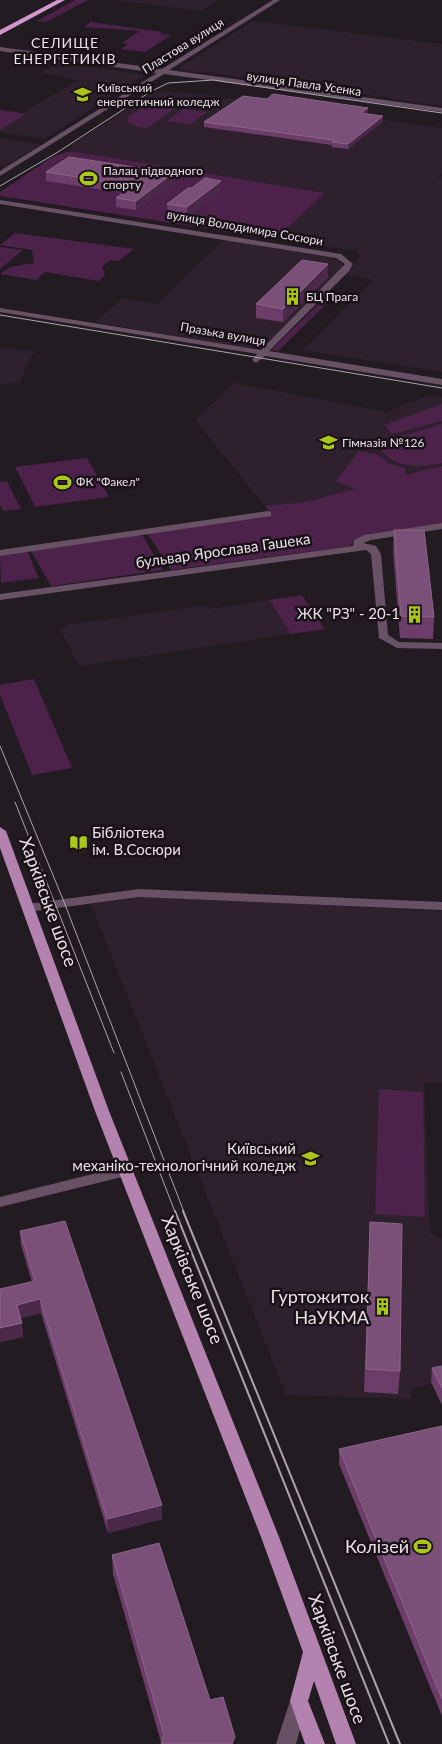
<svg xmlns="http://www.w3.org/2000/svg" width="442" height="1744" viewBox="0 0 442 1744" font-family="Lato,sans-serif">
  <rect width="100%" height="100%" fill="#231b22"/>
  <path fill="#2e212d" d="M114 0H219L201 11Z
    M253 21 442 44V106L270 80 182 70 180 67Z
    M59 62 145 75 44 139 0 132V109L22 113 78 80 41 73Z
    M154 91 190 93 442 128V174L427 187 442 176V372L303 350 373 280 346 275 359 258 357 251 275 239 325 193 71 151V146Z
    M0 138 40 144 5 167 0 166Z
    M223 240 333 258 342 263V267L264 347 249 349 95 322 123 298 158 304Z
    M0 347 35 352 29 360 20 382 0 384Z
    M234 383 387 412 429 395 442 397V466L330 496 306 502 265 506 195 420Z
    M269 600 291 634 79 666 61 631 67 625 206 605 208 609Z
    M143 897 442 911V1083H424L430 1233 442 1239V1381L411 1389V1399L286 1395 91 904Z"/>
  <path fill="#4c224a" d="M75 0H88L46 22 37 21Z
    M91 22 162 32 160 34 171 35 145 52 121 49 128 44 122 43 140 31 84 27Z
    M159 105 175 108 147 128 134 126 127 122 128 117 142 108Z
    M183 109 207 112 191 124 167 121Z
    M0 110 26 114 0 130Z
    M71 151 325 193 275 239 0 196V192L54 156Z
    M15 233 134 249 119 261 110 260 102 267 105 275 99 281 45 272 36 280 0 274 10 267 34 263 32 250 0 245Z
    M0 247 23 250 0 269Z
    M321 302 327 303 278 351 271 350Z
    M442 404V421L392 434 384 425Z
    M442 424V463C421 468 399 468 383 453L381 447 385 441Z
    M359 451 376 454 390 464 405 468 406 475 442 466V524L364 536 355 539 350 546 171 570 148 534 270 512 265 506 306 502 355 489 336 481Z
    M87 458 109 497 35 507 15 467Z
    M7 481 21 509 3 511 0 505V482Z
    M142 535 163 570 51 586 31 551Z
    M27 551 39 578 1 583 0 555Z
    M302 595 325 629 291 634 269 600Z
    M34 679 72 768 32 775 0 695V685Z
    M379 1089 423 1092 425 1217 375 1214Z"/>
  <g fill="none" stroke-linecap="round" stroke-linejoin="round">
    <path fill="#685065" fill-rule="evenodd" d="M273 0H280L169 70 442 108V112L164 74 0 176V171L157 73 0 51V47L162 69Z
      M0 200 341 254 353 264 349 271 269 351 442 379V385L265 356 256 363 252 360 257 354 0 312V308L261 350 345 264 336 258 0 204Z
      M268 511 271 512V516L0 556V550Z
      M442 523V529L371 540 363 543 376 546 381 554 388 635 399 642 442 643V649L397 648 379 638 371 554 366 550 0 600V594L353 546 354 540 364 535Z
      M139 889 442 902V910L139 897 28 912 22 908 28 904Z
      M125 1166 130 1167 132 1171 130 1175 0 1207V1197Z
      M299 1692 306 1695 308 1701 296 1744H276L290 1701 292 1695Z"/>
    <path fill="#b382ae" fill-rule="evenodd" d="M0 827 6 831 109 1111 279 1537 356 1744H336L314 1681 308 1701 325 1744H305L290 1701 303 1652 261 1537 95 1111 0 848Z"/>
    <path fill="#d196cb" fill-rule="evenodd" d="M57 0H65L0 35V30Z"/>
    <path stroke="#aba5aa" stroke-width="1" d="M0 186 58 152 150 92 168 83 213 80 442 113
      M0 315 442 388
      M0 746 64 902 184 1212
      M15 802 114 1053
      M121 1072 175 1212"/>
    <path stroke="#aba5aa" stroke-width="2" d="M175 1211 389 1744
      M183 1211 400 1744"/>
  </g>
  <path fill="#6d3d6a" d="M368 112 366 113 383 121 348 149 332 147V145L204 127V122Z
    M46 172 173 173V182L136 210 116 207V198L123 193 46 181Z
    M192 188 221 190 187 217 168 213 167 204Z
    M328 264V277L283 322 256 318V304Z
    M394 530 434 617 433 639 400 638 393 551Z
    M370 1222 400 1371 398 1394 364 1392Z
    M20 1231 162 1505V1519L108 1533 41 1313 21 1318 23 1337 0 1342V1289L32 1282 21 1245Z
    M442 1366V1405L431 1382 432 1368Z
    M442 1426V1716L339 1464V1449Z
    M112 1555 210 1700 161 1742 113 1574Z"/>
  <path fill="#4a2848" d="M368 108V112L361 117V113Z
    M383 116V121L348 149V144Z
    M173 173V182L136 210V201Z
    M221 181V190L187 217V207Z
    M328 264V277L283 322V309Z
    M40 1299 41 1313 18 1319 17 1305Z
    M22 1323 23 1337 0 1342V1328Z
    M162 1505V1519L108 1533 107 1519Z"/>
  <path fill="#7a4f78" stroke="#8c6689" d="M273 94 368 108 361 113 383 116 348 144 332 142 334 140 204 122 243 96 267 99Z
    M69 157 173 173 136 201 116 198 133 186 46 172Z
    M205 178 221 181 187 207 167 204 188 188H192Z
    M302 260 328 264 283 309 256 304Z
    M394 530H424L434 617 401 616Z
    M65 1221 162 1505 107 1519 40 1299 17 1305 22 1323 0 1328V1289L35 1281 20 1231Z
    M370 1222 402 1224 400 1371 366 1369Z
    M442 1366V1388L432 1368Z
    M442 1426V1699L339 1449Z
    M159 1543 210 1700 223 1697 235 1737 232 1744H161L164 1735 112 1555Z"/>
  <defs>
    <symbol id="university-bare" viewBox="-9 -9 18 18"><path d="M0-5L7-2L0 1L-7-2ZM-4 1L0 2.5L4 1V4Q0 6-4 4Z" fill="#aac719" stroke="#1a1119" stroke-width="2.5" paint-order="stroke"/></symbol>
    <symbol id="stadium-bare" viewBox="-9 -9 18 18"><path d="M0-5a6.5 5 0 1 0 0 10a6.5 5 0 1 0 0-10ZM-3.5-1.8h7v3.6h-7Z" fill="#aac719" stroke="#1a1119" stroke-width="2.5" paint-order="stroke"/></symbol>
    <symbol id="building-bare" viewBox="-9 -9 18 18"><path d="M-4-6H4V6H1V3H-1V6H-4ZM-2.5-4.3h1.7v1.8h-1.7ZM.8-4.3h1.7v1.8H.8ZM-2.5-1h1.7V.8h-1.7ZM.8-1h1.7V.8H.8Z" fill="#aac719" stroke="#1a1119" stroke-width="2.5" paint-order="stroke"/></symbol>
    <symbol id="school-bare" viewBox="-9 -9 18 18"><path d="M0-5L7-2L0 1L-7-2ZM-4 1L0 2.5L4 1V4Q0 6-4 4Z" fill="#aac719" stroke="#1a1119" stroke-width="2.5" paint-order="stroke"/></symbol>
    <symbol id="library-bare" viewBox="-9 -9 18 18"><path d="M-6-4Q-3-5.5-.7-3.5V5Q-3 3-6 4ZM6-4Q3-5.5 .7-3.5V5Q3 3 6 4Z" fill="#aac719" stroke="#1a1119" stroke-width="2.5" paint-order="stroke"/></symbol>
  </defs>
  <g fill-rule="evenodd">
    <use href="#university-bare" x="70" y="82" width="25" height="25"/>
    <use href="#stadium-bare" x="76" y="166" width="25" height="25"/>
    <use href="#building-bare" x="280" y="284" width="25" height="25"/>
    <use href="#school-bare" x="316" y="430" width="25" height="25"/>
    <use href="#stadium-bare" x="50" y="470" width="25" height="25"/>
    <use href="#building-bare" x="402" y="602" width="25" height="25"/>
    <use href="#library-bare" x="66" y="830" width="25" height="25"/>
    <use href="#university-bare" x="298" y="1146" width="25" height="25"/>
    <use href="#building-bare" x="370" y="1294" width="25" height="25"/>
    <use href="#stadium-bare" x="410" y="1534" width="25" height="25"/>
  </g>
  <g text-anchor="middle" stroke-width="5" stroke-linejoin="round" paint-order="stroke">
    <g font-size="12" fill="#e8e2e7" stroke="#1a1119">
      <text transform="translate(183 46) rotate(-32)" y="4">Пластова вулиця</text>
      <text transform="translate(304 84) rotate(8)" y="4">вулиця Павла Усенка</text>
      <text transform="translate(245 228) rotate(10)" y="4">вулиця Володимира Сосюри</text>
      <text transform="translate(223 334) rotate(10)" y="4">Празька вулиця</text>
    </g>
    <g font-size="12" fill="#e8e2e7" stroke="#1a1119" text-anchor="start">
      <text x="97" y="92">Київський<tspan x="97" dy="14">енергетичний коледж</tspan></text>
      <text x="103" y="175">Палац підводного<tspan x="103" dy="14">спорту</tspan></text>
      <text x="306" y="301">БЦ Прага</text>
      <text x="342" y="447">Гімназія №126</text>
      <text x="76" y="486">ФК "Факел"</text>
    </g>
    <g font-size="14" letter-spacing="1" fill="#e8e2e7" stroke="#1a1119">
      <text x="65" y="48">СЕЛИЩЕ<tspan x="65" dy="16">ЕНЕРГЕТИКІВ</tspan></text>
    </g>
    <g font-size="15" fill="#e8e2e7" stroke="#1a1119">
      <text transform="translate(223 551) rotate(-8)" y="5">бульвар Ярослава Гашека</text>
    </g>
    <g font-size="15" fill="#e8e2e7" stroke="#1a1119" text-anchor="end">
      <text x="400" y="619">ЖК "РЗ" - 20-1</text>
      <text x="92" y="838" text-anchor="start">Бібліотека<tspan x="92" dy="17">ім. В.Сосюри</tspan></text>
      <text x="296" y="1154">Київський<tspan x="296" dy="17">механіко-технологічний коледж</tspan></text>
    </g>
    <g font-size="18" fill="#e8e2e7" stroke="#1a1119">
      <text transform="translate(48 902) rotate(70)" y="6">Харківське шосе</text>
      <text transform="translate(192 1280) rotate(68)" y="6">Харківське шосе</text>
      <text transform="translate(337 1659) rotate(70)" y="6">Харківське шосе</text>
    </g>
    <g font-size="18" fill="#e8e2e7" stroke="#1a1119" text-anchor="end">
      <text x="369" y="1303">Гуртожиток<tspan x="369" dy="21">НаУКМА</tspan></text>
      <text x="409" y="1553">Колізей</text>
    </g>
  </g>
</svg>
